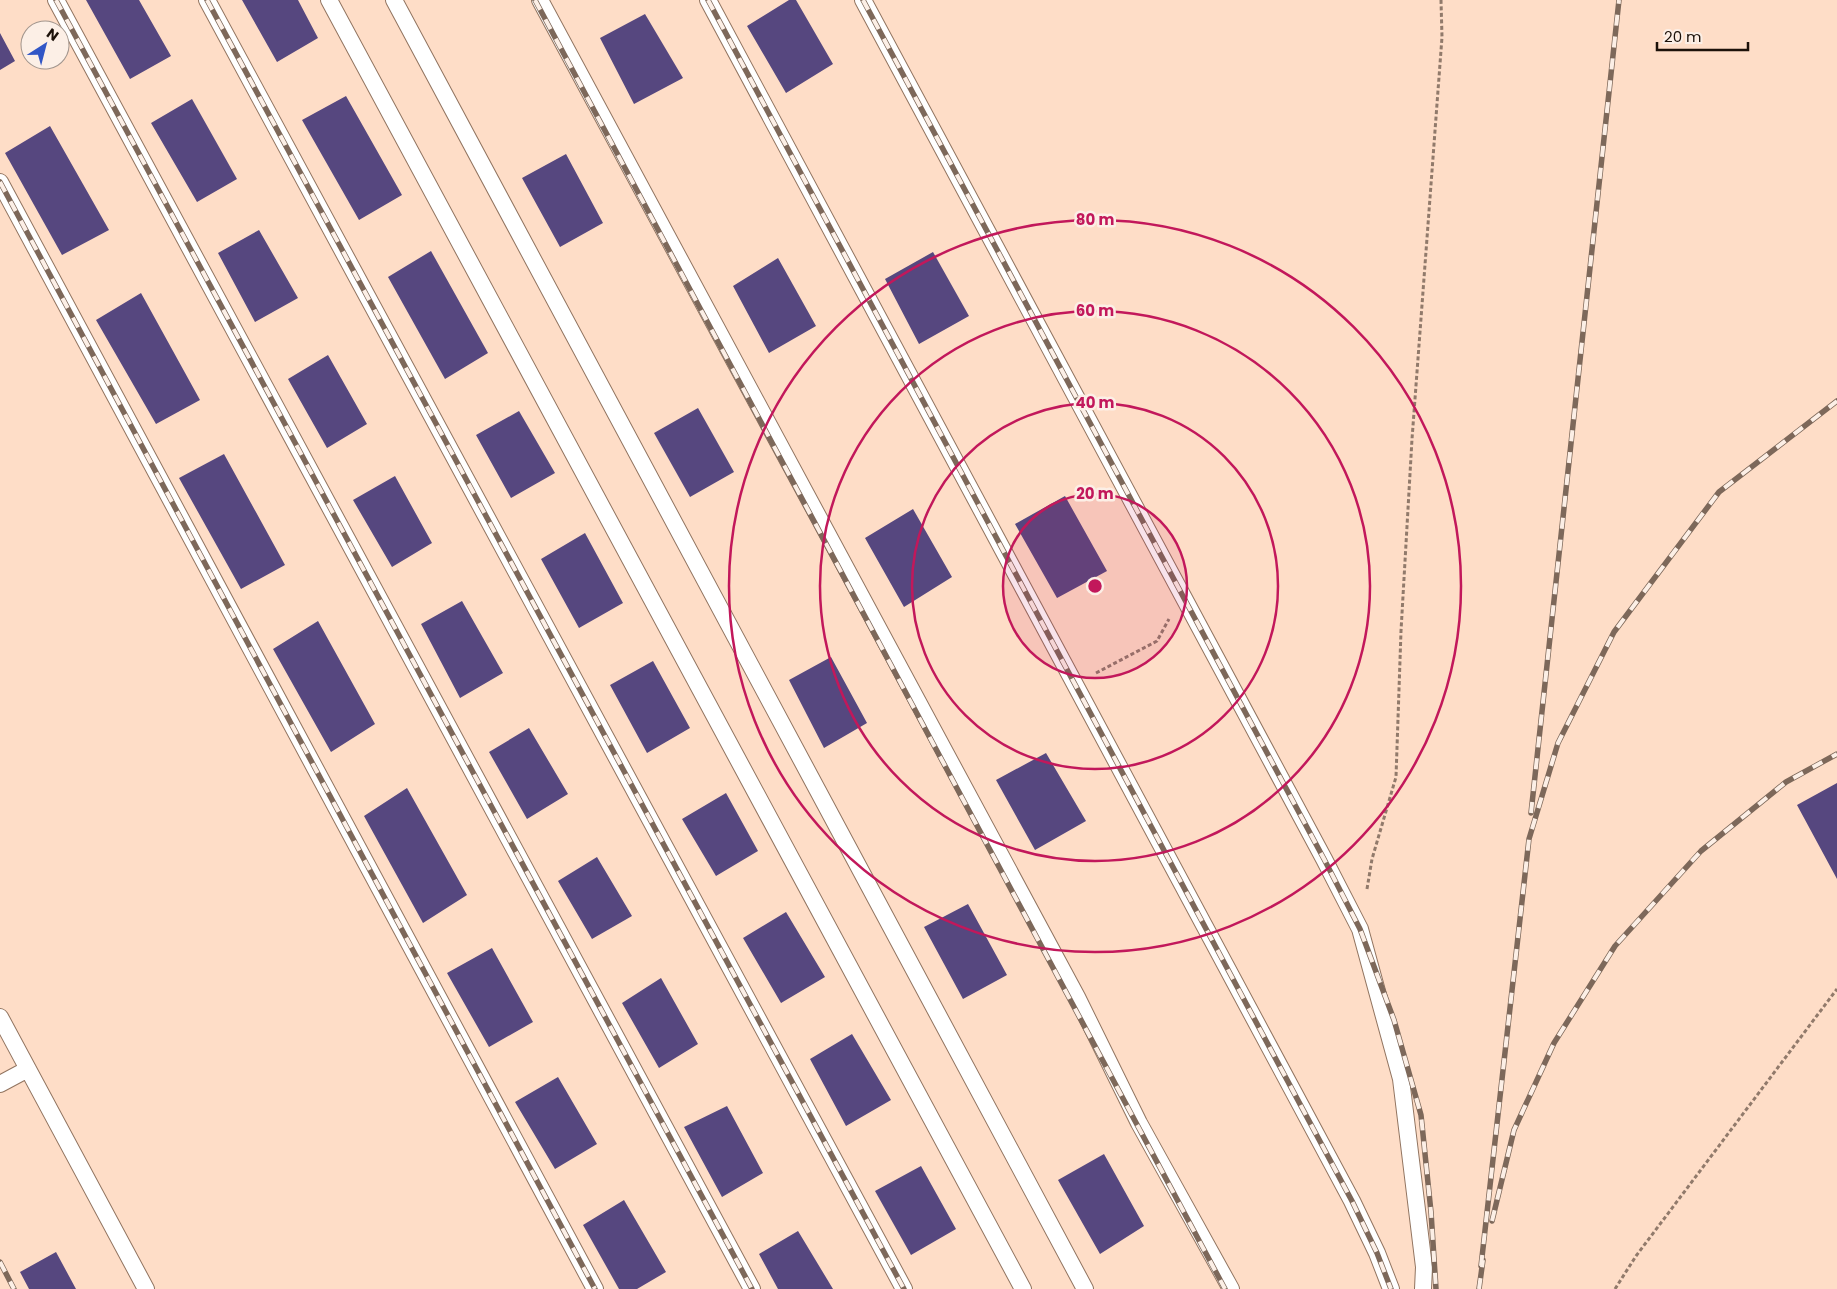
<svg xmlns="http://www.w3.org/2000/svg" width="1837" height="1289" viewBox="0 0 1837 1289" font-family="Poppins,sans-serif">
  <rect width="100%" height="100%" fill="#feddc7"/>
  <path fill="#56477f" d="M86 0H139L171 56 130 79Z
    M242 0H298L318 38 277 62Z
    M789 0H796L833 64 786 93 747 26Z
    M645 14 683 78 634 104 600 38Z
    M0 33 15 61 0 70Z
    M346 96 402 195 359 220 302 120Z
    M192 99 237 179 197 202 151 123Z
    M50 126 109 230 62 255 5 153Z
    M566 154 603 223 560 247 522 178Z
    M259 230 298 298 255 322 218 253Z
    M431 251 488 353 445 379 388 277Z
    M933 252 969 316 919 344 885 279Z
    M778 258 816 326 769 353 733 286Z
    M141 293 200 400 156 424 96 320Z
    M328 355 367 424 327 448 288 379Z
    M698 408 734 472 690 497 654 433Z
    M519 411 555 473 511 498 476 435Z
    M224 454 285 565 241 589 179 478Z
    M395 476 432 543 392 567 353 500Z
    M1065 496 1107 571 1057 598 1015 524Z
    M913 509 952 577 904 607 865 538Z
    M585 533 623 603 579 628 541 559Z
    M462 601 503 673 460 698 421 624Z
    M318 621 375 724 331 752 273 649Z
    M831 657 867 723 824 748 789 680Z
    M653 661 690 728 647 753 610 685Z
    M529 728 568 794 527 819 489 752Z
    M1046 753 1086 821 1035 850 996 780Z
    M1837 783V879L1797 805Z
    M407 788 467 895 423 923 364 816Z
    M726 793 758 851 716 876 682 819Z
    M597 857 632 916 592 939 558 881Z
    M968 904 1007 975 963 999 924 927Z
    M786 912 825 977 781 1003 743 938Z
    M492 948 533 1022 489 1047 447 973Z
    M661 978 698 1044 659 1068 622 1003Z
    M852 1034 891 1100 846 1126 810 1059Z
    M558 1077 597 1144 555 1169 515 1102Z
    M727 1106 763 1173 722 1197 684 1127Z
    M1104 1154 1144 1226 1100 1254 1058 1180Z
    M921 1166 956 1229 911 1255 875 1191Z
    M624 1200 666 1272 637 1289H619L583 1225Z
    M798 1231 833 1289H778L759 1254Z
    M56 1252 76 1289H29L20 1272Z"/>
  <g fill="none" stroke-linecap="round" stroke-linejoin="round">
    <defs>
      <path id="service" d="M56 0 752 1289
        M207 0 904 1289
        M329 0 1023 1289
        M394 0 1085 1289
        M540 0 1077 997 1139 1123 1231 1289
        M708 0 1352 1201 1377 1253 1391 1289
        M863 0 1324 859 1360 929 1401 1079 1424 1267 1423 1289
        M0 182 595 1289
        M0 1017 146 1289
        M0 1084 28 1069"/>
    </defs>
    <use href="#service" stroke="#917460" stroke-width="18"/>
    <path stroke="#917a6b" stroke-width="3" stroke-dasharray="4 2.5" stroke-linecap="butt" d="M1096 673 1157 641 1169 619
      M1367 889 1372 859 1396 777 1401 631 1412 439 1442 37 1441 0
      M1615 1289 1636 1256 1837 989"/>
    <use href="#service" stroke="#fff" stroke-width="16"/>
    <defs>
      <path id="rail" d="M56 0 752 1289
        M207 0 904 1289
        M535 0 1225 1289
        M708 0 1352 1201 1377 1253 1391 1289
        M863 0 1324 859 1360 929 1394 1020 1421 1115 1431 1212 1436 1289
        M0 182 595 1289
        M1531 813 1619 0
        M1492 1221 1514 1130 1554 1043 1615 946 1701 851 1786 782 1837 754
        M0 1262 14 1289
        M1481 1266 1529 839 1558 743 1614 632 1719 492 1837 401
        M1479 1289 1483 1260"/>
    </defs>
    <use href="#rail" stroke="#7d685a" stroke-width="5.5"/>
    <use href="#rail" stroke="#fcefe6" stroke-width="4" stroke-dasharray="11" stroke-linecap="butt"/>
  </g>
  <circle cx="1095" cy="586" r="92" fill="#c2185b" fill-opacity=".12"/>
  <g fill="none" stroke="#c2185b" stroke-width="2.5">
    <circle cx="1095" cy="586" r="92"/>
    <circle cx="1095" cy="586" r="183"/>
    <circle cx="1095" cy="586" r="275"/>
    <circle cx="1095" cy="586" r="366"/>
  </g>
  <circle cx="1095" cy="586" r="8" fill="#c2185b" stroke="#fcefe6" stroke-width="2.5"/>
  <g font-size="15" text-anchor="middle" font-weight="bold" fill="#c2185b" stroke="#fcefe6" stroke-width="5" stroke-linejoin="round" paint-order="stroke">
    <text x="1095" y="225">80 m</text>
    <text x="1095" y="316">60 m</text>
    <text x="1095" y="408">40 m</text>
    <text x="1095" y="499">20 m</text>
  </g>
  <g transform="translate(45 45) rotate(36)"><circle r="24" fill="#fcefe6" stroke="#a2968e"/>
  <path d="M0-4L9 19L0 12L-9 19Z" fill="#3156c6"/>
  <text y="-8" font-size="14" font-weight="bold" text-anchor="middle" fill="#1c1109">N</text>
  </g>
  <path d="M1657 42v8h91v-8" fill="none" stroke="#1c1109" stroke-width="2.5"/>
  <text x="1664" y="42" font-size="15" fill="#1c1109" stroke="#fcefe6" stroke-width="4" paint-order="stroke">20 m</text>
</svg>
